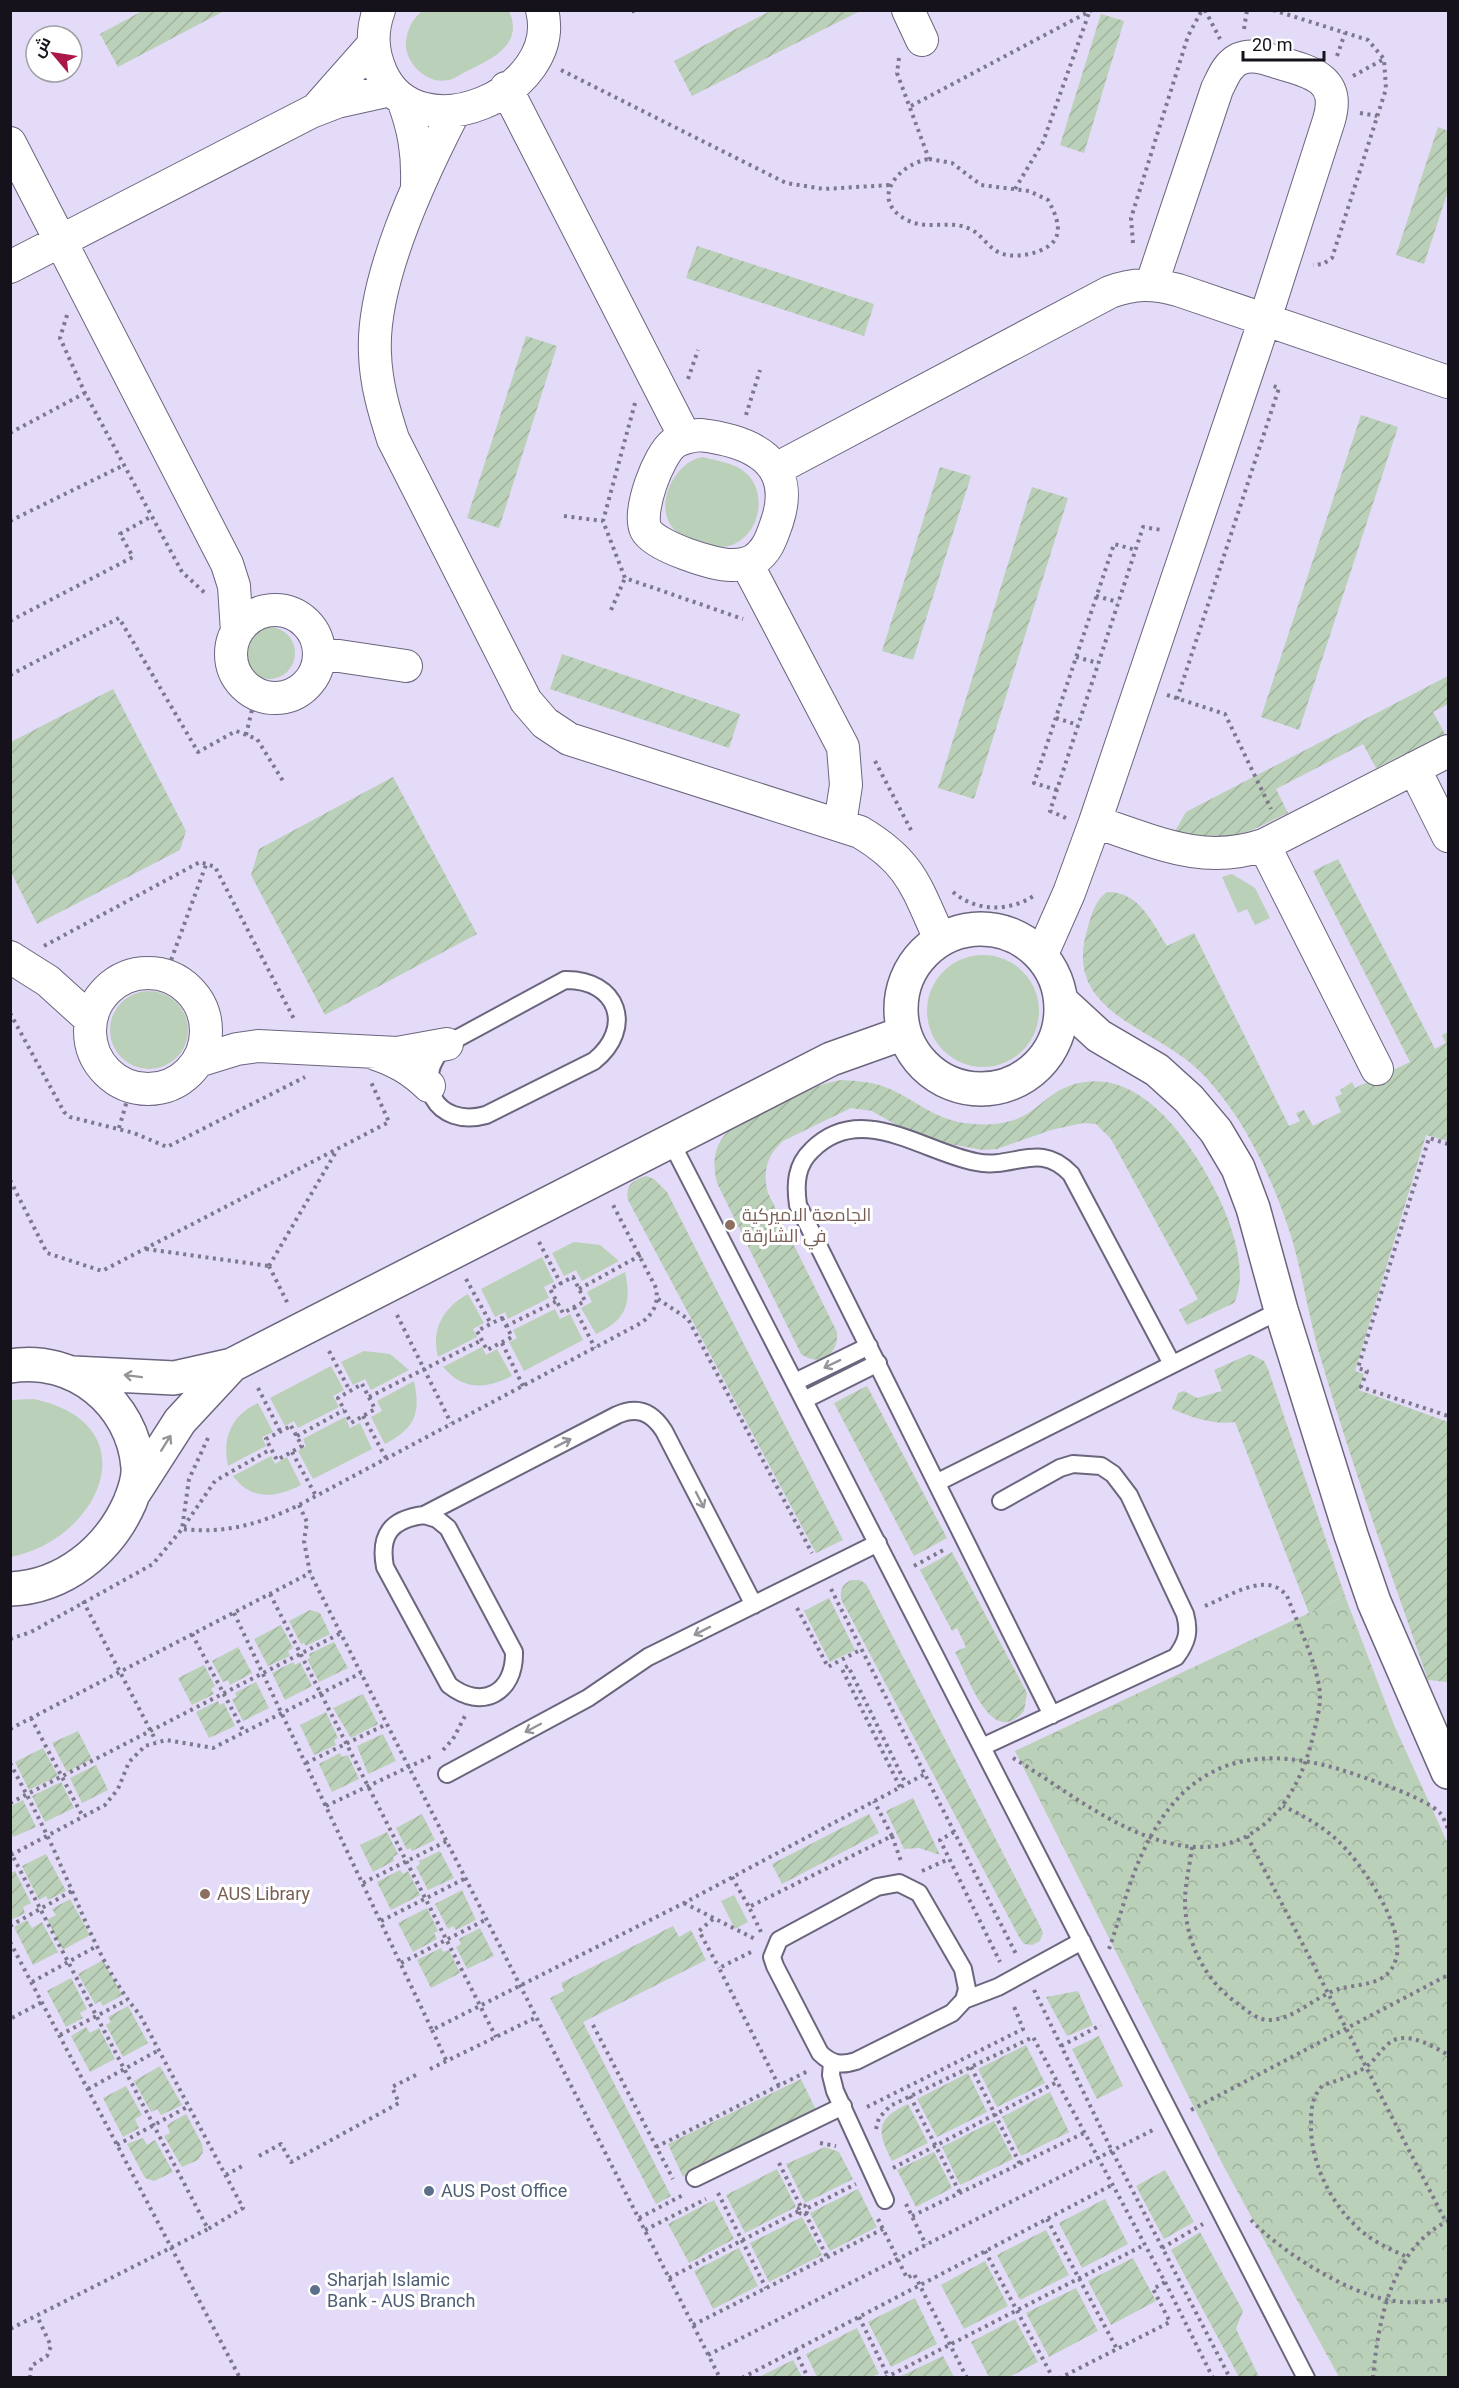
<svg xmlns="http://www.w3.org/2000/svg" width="1459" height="2388" viewBox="0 0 1459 2388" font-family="Roboto,Cairo,sans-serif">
  <defs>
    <pattern id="park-crowns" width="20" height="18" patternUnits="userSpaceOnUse" patternTransform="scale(1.5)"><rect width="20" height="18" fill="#bad0b8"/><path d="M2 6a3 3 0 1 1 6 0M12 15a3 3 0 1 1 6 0" fill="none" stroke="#9fb29e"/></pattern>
    <pattern id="garden-furrows" width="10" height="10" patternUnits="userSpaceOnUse" patternTransform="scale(1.5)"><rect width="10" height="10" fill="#bad0b8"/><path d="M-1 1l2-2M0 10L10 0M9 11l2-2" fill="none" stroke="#9fb29e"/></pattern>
  </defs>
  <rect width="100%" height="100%" fill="#e3dbf8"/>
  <path fill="#bad0b8" d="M423 11H509C524 44 493 58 469 70 462 73 455 79 448 80 427 85 404 62 406 42 407 30 413 17 423 11Z
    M703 457C717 461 735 463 746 473 768 493 760 534 732 545 721 549 712 545 701 541 692 539 682 537 676 531 651 509 674 461 703 457Z
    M243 653a26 26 0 1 1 52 0a26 26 0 1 1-52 0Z
    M1232 874 1255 888 1270 918 1255 925 1247 909 1238 913 1222 877Z
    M927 1011a56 56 0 1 1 112 0a56 56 0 1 1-112 0Z
    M110 1030a39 39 0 1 1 78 0a39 39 0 1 1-78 0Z
    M574 1242 600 1245 619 1261 582 1281 576 1270 564 1276 552 1253Z
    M542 1257 554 1282 544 1287 549 1298 508 1319 505 1312 495 1317 481 1289Z
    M625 1272C632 1304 626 1320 596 1334L581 1308 592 1302 587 1292Z
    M468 1294 484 1323 473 1329 477 1337 438 1357C431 1329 443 1308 468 1294Z
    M555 1309 560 1319 570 1314 583 1340 524 1371 509 1342 517 1338 513 1330Z
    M482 1347 486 1355 497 1349 512 1376C485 1389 464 1391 443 1367Z
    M364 1351 390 1354 409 1370 371 1390 365 1379 353 1385 341 1362Z
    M331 1366 344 1390 333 1396 339 1407 298 1428 294 1421 285 1426 270 1398Z
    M414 1381C421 1414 415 1428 385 1444L371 1417 382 1411 377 1401Z
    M34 1399C150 1424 102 1538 11 1557V1400Z
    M258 1403 273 1432 262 1437 266 1446 228 1466C222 1439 231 1415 258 1403Z
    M345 1417 350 1428 360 1423 372 1449 313 1479 298 1451 306 1446 303 1439Z
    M271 1456 275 1464 287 1457 301 1485C275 1498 252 1501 233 1476Z
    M734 1895 748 1922 735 1929 721 1901Z"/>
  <path fill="url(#park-crowns)" d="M1345 1596 1394 1725 1448 1844V2377H1339L1223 2165 1015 1751Z"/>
  <path fill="url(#garden-furrows)" d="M144 10H224V11L118 67 100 34Z
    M772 10 860 11 692 96 674 61Z
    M1101 14 1124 21 1084 153 1060 145Z
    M1438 127 1448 131V191L1424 264 1396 255Z
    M697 246 874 304 864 336 686 278Z
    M526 336 557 346 499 528 467 518Z
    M1361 415 1398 427 1299 730 1261 717Z
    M940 467 971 476 913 660 882 651Z
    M1032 487 1068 498 974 799 938 788Z
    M562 654 740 714 729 748 550 689Z
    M1448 676V704L1433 712 1445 734 1376 768 1363 744 1276 789 1288 813 1233 839 1188 836 1175 831 1186 812Z
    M113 689 186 831 180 850 37 924 11 872V742Z
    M393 777 477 934 325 1015 251 875 259 849Z
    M1338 859 1435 1049 1446 1043 1442 1035 1448 1032V1141L1426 1135 1355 1371 1364 1374 1359 1390 1448 1422V1682L1428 1680C1392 1576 1354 1472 1323 1366 1310 1325 1304 1281 1292 1239 1279 1197 1261 1156 1238 1119 1224 1098 1205 1073 1184 1058 1135 1022 1063 1004 1088 927 1092 913 1095 901 1107 892 1140 892 1151 921 1167 946L1194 933 1289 1126 1300 1121 1296 1113 1304 1110 1313 1126 1341 1112 1335 1097 1342 1094 1340 1090 1352 1082 1355 1088 1410 1062 1313 871Z
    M841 1080C858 1081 875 1082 890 1089 917 1101 933 1118 964 1123 987 1126 1011 1125 1030 1112 1040 1105 1049 1096 1060 1090 1134 1053 1192 1142 1219 1198 1232 1226 1249 1273 1234 1303L1187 1325 1179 1310 1198 1299 1111 1139 1096 1124 1083 1123 1051 1130 997 1149 983 1150 933 1141 914 1135 872 1111 851 1108 783 1141C767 1155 762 1172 768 1193L837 1332C839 1354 820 1368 801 1354L717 1183C704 1132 743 1120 781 1102 801 1093 819 1084 841 1080Z
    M646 1176 654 1179 667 1192 843 1540 816 1553 628 1200C625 1184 633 1181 646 1176Z
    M1250 1354 1264 1361 1268 1369 1345 1596 1309 1613 1235 1422C1214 1425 1193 1418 1172 1409L1178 1393 1184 1391 1197 1398 1222 1391 1214 1370Z
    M867 1386 947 1538 914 1556 834 1403Z
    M952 1552 1027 1693 1024 1711C991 1750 968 1676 955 1652L966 1647 957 1628 952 1631 920 1570Z
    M851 1580H860L866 1584 1040 1926 1043 1933 1040 1941 1032 1945 1024 1944 1019 1937 841 1599C840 1589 842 1585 851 1580Z
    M829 1598 855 1650 830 1662 804 1611Z
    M310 1610 320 1613 330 1634 306 1646 304 1643 301 1644 289 1621Z
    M281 1625 293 1648 288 1651 290 1656 268 1666 254 1639Z
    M334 1642 348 1668 319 1682 307 1659 310 1658 309 1654Z
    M238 1647 252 1673 230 1685 228 1680 223 1682 212 1661Z
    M293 1662 295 1665 300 1662 312 1686 285 1700 272 1673Z
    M204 1665 215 1686 211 1689 214 1694 192 1705 178 1678Z
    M256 1682 269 1708 243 1721 232 1699 237 1697 235 1693Z
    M363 1694 378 1724 351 1738 333 1708Z
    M218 1701 220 1705 224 1703 235 1726 209 1738 196 1712Z
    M326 1712 338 1738 334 1740 336 1745 314 1755 300 1725Z
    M78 1731 92 1759 67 1772 52 1743Z
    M383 1734 396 1761 368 1774 357 1746Z
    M43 1748 58 1776 29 1790 15 1762Z
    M340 1753 342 1757 348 1755 359 1779 332 1792 319 1764Z
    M96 1765 108 1790 82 1803 70 1778Z
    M61 1782 74 1808 45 1822 32 1796Z
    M913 1798 940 1855 919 1848 904 1849 886 1811Z
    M23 1800 36 1827 13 1837 11 1832V1806Z
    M422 1814 435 1840 412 1851 410 1848 407 1850 396 1828Z
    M869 1814 879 1833 782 1884 772 1864Z
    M387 1832 398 1854 393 1857 394 1861 373 1872 360 1845Z
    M440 1851 454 1878 428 1890 416 1867 420 1864 419 1861Z
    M46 1854 66 1891 48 1900 46 1896 39 1900 22 1866Z
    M400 1870 403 1874 408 1871 420 1895 391 1910 377 1882Z
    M15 1871 31 1903 23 1907 25 1913 11 1920V1873Z
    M462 1890 476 1920 456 1930 453 1926 448 1929 435 1904Z
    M70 1899 90 1935 63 1950 47 1920 56 1915 52 1909Z
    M427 1908 438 1931 434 1933 437 1939 413 1952 398 1923Z
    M27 1920 32 1928 42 1922 58 1952 33 1965 14 1927Z
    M673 1926 679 1937 691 1930 706 1960 583 2022 671 2196 656 2204 550 1998 564 1991 561 1983Z
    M480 1928 494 1956 467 1969 456 1947 461 1944 459 1939Z
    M441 1948 443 1952 449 1950 460 1973 431 1988 417 1960Z
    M103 1960 122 1995 103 2006 100 2001 95 2004 78 1974Z
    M71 1978 87 2009 80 2013 83 2018 66 2027 47 1991Z
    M1078 1991 1093 2025 1067 2036 1046 1997Z
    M128 2006 148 2043 123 2057 106 2025 111 2022 108 2017Z
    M86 2027 90 2033 99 2028 115 2059 90 2072 71 2036Z
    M1099 2036 1123 2086 1097 2099 1072 2049Z
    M1026 2045 1045 2083 997 2107 978 2069Z
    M160 2066 182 2105 161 2115 157 2109 151 2112 134 2081Z
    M968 2073 987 2112 937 2137 917 2099Z
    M801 2079 817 2112 683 2177 668 2144Z
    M126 2086 142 2115 135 2119 139 2128 123 2137 103 2098Z
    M1050 2092 1069 2132 1021 2156 1002 2117Z
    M908 2104 928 2143 892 2161C877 2132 875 2119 908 2104Z
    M186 2114 202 2144 203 2152 198 2160 182 2167 164 2136 170 2133 167 2125Z
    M994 2121 1013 2159 960 2185 942 2147Z
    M143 2138 147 2145 155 2140 173 2172 154 2181 145 2178 127 2144Z
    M825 2147 839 2152 853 2179 805 2203 786 2164Z
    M934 2152 952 2188 916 2207 897 2170Z
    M777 2169 796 2207 745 2233 726 2195Z
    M1165 2170 1194 2222 1164 2239 1136 2186Z
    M858 2189 877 2227 830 2251 810 2213Z
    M1105 2199 1128 2244 1082 2268 1059 2223Z
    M714 2200 734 2239 689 2263 668 2224Z
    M802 2217 822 2255 769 2282 750 2243Z
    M1046 2230 1069 2275 1020 2300 997 2255Z
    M1200 2232 1243 2311 1236 2329 1259 2377H1239L1171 2250Z
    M739 2248 758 2286 713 2309 694 2271Z
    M1133 2258 1156 2301 1111 2325 1088 2281Z
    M985 2261 1008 2306 964 2329 941 2285Z
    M1076 2288 1098 2331 1049 2357 1026 2313Z
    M915 2298 937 2344 891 2367 868 2322Z
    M1015 2319 1038 2362 1009 2377H989L971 2342Z
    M857 2328 879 2374 871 2377H817L806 2354Z
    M943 2356 954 2377H899Z
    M793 2360 802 2377H759Z"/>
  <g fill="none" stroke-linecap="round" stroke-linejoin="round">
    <defs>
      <path id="lane" d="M565 980C618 979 635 1028 594 1061L486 1115C436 1129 409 1080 447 1044Z
        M670 1140 1306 2378
        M795 1382 869 1346
        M804 1400 878 1363
        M938 1482 1281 1310
        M424 1515 437 1519 448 1528 514 1652C515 1693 482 1711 449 1685L385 1567C379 1535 391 1519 424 1515Z
        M424 1515 617 1415C637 1406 652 1412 664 1431L754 1605
        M1052 1715 798 1205C795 1184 796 1165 812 1150 861 1101 923 1152 976 1162 1014 1170 1039 1140 1071 1174L1172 1364
        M982 1747 1176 1657C1187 1642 1190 1632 1185 1614L1129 1495 1113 1474 1101 1466 1073 1464 1060 1468 1001 1501
        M447 1774 588 1698 648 1657 878 1543
        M899 1883 919 1893 963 1969 967 1989 964 2000 952 2013 856 2061C841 2066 831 2064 820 2053L775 1966 772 1957 779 1940 877 1887Z
        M964 2000 998 1987 1082 1941
        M832 2062 831 2075 835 2091 885 2200
        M695 2178 843 2106"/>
      <path id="street" d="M379 10C371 32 372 51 381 72 417 155 563 92 542 10
        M908 10 922 40
        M506 88 685 437
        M403 100C414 129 418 153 417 184
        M319 106 372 46
        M454 112C421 176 371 281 375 354 376 384 384 411 393 439L526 701 545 723 569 739 860 832C912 863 916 887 940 939
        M10 143 227 564 234 586 237 632
        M10 267 311 112 337 102 391 90
        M700 435C752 441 797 462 777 522 772 536 768 551 754 560 747 564 741 565 733 565 715 566 654 546 646 530 637 512 658 455 674 443 682 437 691 436 700 435Z
        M776 469 1110 292C1135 283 1152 283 1178 290L1448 382
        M747 564 843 747 846 785 840 824
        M231 654a44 44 0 1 1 88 0a44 44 0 1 1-88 0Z
        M319 653 406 666
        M1414 768 1448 836
        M1095 822C1155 841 1201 866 1264 845L1448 751
        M1264 845 1377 1069
        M1042 954 1069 893 1095 822 1265 319 1329 120C1341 80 1313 72 1280 63 1267 59 1253 53 1239 59 1227 65 1223 77 1217 89L1152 283
        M10 957 48 981 90 1019
        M90 1031a58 58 0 1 1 116 0a58 58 0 1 1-116 0Z
        M376 1054C397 1061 412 1070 429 1086
        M198 1061 237 1049 258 1046 397 1053 447 1044"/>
      <path id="secondary" d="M901 1009a80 80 0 1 1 160 0a80 80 0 1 1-160 0Z
        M1062 1002 1099 1036 1157 1070 1189 1099 1216 1131 1238 1168 1253 1208 1281 1310 1351 1535 1374 1602 1448 1772
        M10 1366C74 1355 133 1403 138 1467 139 1478 134 1492 130 1502 109 1550 64 1587 10 1589
        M73 1373 174 1378 232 1365 831 1059 904 1033
        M135 1491 180 1421 232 1365"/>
    </defs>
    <use href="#lane" stroke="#6c657e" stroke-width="20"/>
    <use href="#street" stroke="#6c657e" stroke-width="34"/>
    <use href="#secondary" stroke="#6c657e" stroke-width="36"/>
    <path stroke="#7e788c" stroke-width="4" stroke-dasharray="3 4.5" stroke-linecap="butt" d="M633 10 635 14
      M1205 10 1220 39
      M1273 10 1368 40 1384 59 1386 89 1332 258 1323 264 1313 265
      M1244 29 1247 10
      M1337 56 1345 33
      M899 58 897 73 929 159
      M561 70 786 183 824 189 890 185
      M1353 76 1384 59
      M911 106 1092 10
      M1360 113 1377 116
      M929 159 952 163 981 185 1029 191 1048 200C1063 227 1064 246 1029 254 1019 256 1008 257 998 252 987 246 981 234 970 229 949 219 928 231 907 220 868 200 898 164 929 159Z
      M1015 189 1043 142 1089 13
      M1133 243 1131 218 1188 36 1202 10
      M67 315 60 338 85 393 182 572 205 593
      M688 379 698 350
      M635 403 603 521 625 578 743 619
      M746 415 760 370
      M10 433 85 393
      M564 516 603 521
      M10 521 124 465
      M1096 596 1118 602
      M611 610 625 578
      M10 621 133 557 120 534 152 516
      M1076 657 1098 663
      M10 675 119 618 198 752 236 731 257 739 283 781
      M1167 695 1225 714 1271 809
      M1177 699 1279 388 1271 385
      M1056 718 1078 725
      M246 735 256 693
      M875 761 912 832
      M1057 790 1034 783 1114 544 1136 550
      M1066 818 1050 811 1143 527 1162 530
      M953 892C976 912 1010 912 1035 895
      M44 946 200 862 215 867 294 1019
      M166 974 207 862
      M10 1013 64 1112 70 1117 134 1133 167 1147 305 1077
      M119 1128 131 1087
      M1448 1144 1429 1138 1358 1368 1367 1371 1361 1387 1448 1416
      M10 1180 47 1253 102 1271 389 1122 371 1082
      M539 1242 561 1284
      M146 1249 269 1266
      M269 1266 337 1150
      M269 1266 288 1304
      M573 1277 585 1301 563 1313 550 1289Z
      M466 1279 491 1324
      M579 1289 641 1255
      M658 1299 688 1319 812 1553
      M574 1307 595 1348
      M397 1315 451 1423
      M502 1318 512 1337 487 1350 477 1331Z
      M506 1326 557 1301
      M502 1343 523 1386
      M329 1351 350 1391
      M362 1384 375 1409 351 1423 338 1398Z
      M258 1388 280 1431
      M369 1397 482 1340
      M363 1416 386 1458
      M291 1426 302 1446 277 1460 266 1439Z
      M297 1436 344 1410
      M208 1438 189 1479 182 1529C226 1534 260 1524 299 1505L641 1323C653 1314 659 1304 656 1288L612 1203
      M292 1452 316 1496
      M299 1505 307 1522 304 1541 310 1573 720 2378
      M914 1566 947 1548
      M831 1589 1016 1954
      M270 1594 496 2037
      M83 1601 156 1741
      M797 1608 828 1667 862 1649
      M234 1613 432 2030 684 1903 925 1774
      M192 1634 244 1732
      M10 1639 31 1632 153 1564 182 1529 215 1481 271 1449
      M31 1718 83 1817
      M10 1729 310 1573
      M443 1750 453 1739 465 1716
      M1013 1758C1063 1788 1112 1829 1169 1843 1249 1863 1297 1807 1313 1736 1317 1720 1322 1702 1319 1686 1315 1660 1297 1622 1287 1596 1267 1570 1230 1596 1205 1606
      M10 1763C28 1797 46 1831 61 1866 84 1916 104 1973 140 2015L243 2208 208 2229
      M306 1763 387 1724
      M900 1787 842 1669 848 1666 906 1784
      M10 1803 341 1633
      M326 1806 434 1755
      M954 1832 940 1840 1000 1962
      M892 1836 902 1864
      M1247 1836 1446 2222
      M1192 1847C1190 1865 1185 1884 1185 1901 1185 1940 1205 1981 1237 2003 1246 2010 1257 2020 1269 2020 1294 2020 1315 1996 1339 1989 1359 1983 1388 1987 1396 1959 1406 1927 1360 1861 1337 1840 1322 1826 1302 1815 1283 1806
      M10 1851 208 2229 10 2329
      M11 1855 105 1805 118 1789 129 1762 145 1746 166 1740 213 1748 361 1673
      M922 1871 949 1859
      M732 1877 749 1907
      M363 1883 447 1841
      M684 1903 757 1940
      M713 1919 699 1931 719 1968
      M381 1921 466 1878
      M10 1926 72 1891
      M761 1932 749 1907 892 1836 874 1801
      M10 1942 240 2378
      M1109 1949C1120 1918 1128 1884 1142 1854 1187 1755 1260 1741 1357 1775 1377 1782 1425 1798 1440 1813 1443 1816 1446 1824 1448 1829
      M751 1952 719 1968 779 2086
      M401 1963 487 1919
      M32 1982 97 1946
      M1034 1990 1112 2151 1230 2378
      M12 2018 42 2002
      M593 2025 673 2179
      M432 2030 446 2060
      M60 2035 127 2000
      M1061 2046 1101 2025
      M971 2067 1020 2164
      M430 2069 537 2017
      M88 2089 159 2050
      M910 2096 960 2193
      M867 2107 1023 2029 1013 2004
      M1191 2110 1448 1975
      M876 2129 879 2118 890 2106 1033 2037 1165 2282 1153 2289 1170 2322 1060 2378
      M820 2143 836 2146
      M117 2145 189 2106
      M656 2147 808 2071
      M259 2156 281 2144 291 2162 399 2103 392 2087 416 2075
      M779 2163 801 2207
      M893 2168 1057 2082
      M226 2175 244 2165
      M718 2193 766 2288
      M906 2204 926 2245
      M798.5 2210a4.5 4.5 0 1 1 9 0a4.5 4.5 0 1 1-9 0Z
      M808 2208 856 2184
      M805 2213 827 2257
      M912 2216 1084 2133
      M639 2218 683 2195
      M878 2219 907 2278 914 2274 967 2378
      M1047 2219 1117 2349
      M1251 2220C1280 2251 1347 2293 1389 2300 1409 2304 1428 2302 1448 2300
      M645 2230 706 2199
      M1162 2248 1203 2224
      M985 2251 1053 2378
      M1405 2256C1394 2251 1383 2246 1372 2239 1337 2216 1311 2168 1311 2127 1311 2109 1311 2098 1323 2085 1339 2080 1352 2076 1366 2067 1375 2060 1380 2051 1388 2044 1404 2029 1433 2046 1448 2055
      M669 2278 799 2211
      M1165 2282 1213 2378
      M859 2317 889 2378
      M693 2325 883 2229
      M795 2350 808 2378
      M708 2355 1155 2129
      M30 2378 31 2366 47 2356 51 2346 37 2316
      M742 2378 1112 2185
      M885 2378 1144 2245
      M1373 2378C1378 2320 1392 2248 1448 2221"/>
    <use href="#lane" stroke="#fff" stroke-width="16"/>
    <use href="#street" stroke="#fff" stroke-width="32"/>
    <use href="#secondary" stroke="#fff" stroke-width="33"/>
  </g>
  <defs><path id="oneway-shaft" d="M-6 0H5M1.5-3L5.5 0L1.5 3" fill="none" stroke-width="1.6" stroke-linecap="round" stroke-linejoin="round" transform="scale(1.5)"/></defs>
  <g stroke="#969499">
    <use href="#oneway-shaft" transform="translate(832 1364) rotate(154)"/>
    <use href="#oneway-shaft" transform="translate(133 1376) rotate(-173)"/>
    <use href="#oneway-shaft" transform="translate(166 1443) rotate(-58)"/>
    <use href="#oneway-shaft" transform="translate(563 1443) rotate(-27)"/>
    <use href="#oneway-shaft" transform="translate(700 1500) rotate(63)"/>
    <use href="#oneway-shaft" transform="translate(702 1631) rotate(153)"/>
    <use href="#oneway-shaft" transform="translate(533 1728) rotate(152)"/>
  </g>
  <g fill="#8d6e63" stroke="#fff" stroke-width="2">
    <circle cx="730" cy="1225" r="6"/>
    <circle cx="205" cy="1894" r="6"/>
  </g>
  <g fill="#5c6f8a" stroke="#fff" stroke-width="2">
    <circle cx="429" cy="2191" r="6"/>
    <circle cx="315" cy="2290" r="6"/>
  </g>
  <g text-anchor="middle" stroke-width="6" stroke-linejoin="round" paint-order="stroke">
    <g font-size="18" fill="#785e54" stroke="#fff" text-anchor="start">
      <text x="742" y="1221">الجامعة الاميركية<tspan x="742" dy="21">في الشارقة</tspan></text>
      <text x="217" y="1900">AUS Library</text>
    </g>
    <g font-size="18" fill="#4e5e75" stroke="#fff" text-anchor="start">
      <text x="441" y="2197">AUS Post Office</text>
      <text x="327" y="2286">Sharjah Islamic<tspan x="327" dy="21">Bank - AUS Branch</tspan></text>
    </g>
  </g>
  <rect width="1459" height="2388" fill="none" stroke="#15121c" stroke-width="24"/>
  <g transform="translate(54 54) rotate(299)"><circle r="28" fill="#ffffff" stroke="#a1a0a4" stroke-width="1.5"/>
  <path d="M0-4.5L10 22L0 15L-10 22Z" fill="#ab1746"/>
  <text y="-9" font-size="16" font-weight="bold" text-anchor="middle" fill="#15121c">ش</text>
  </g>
  <path d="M1243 51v9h81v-9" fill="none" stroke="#15121c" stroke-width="3"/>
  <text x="1252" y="51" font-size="18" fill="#15121c" stroke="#ffffff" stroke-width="4.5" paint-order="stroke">20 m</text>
</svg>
